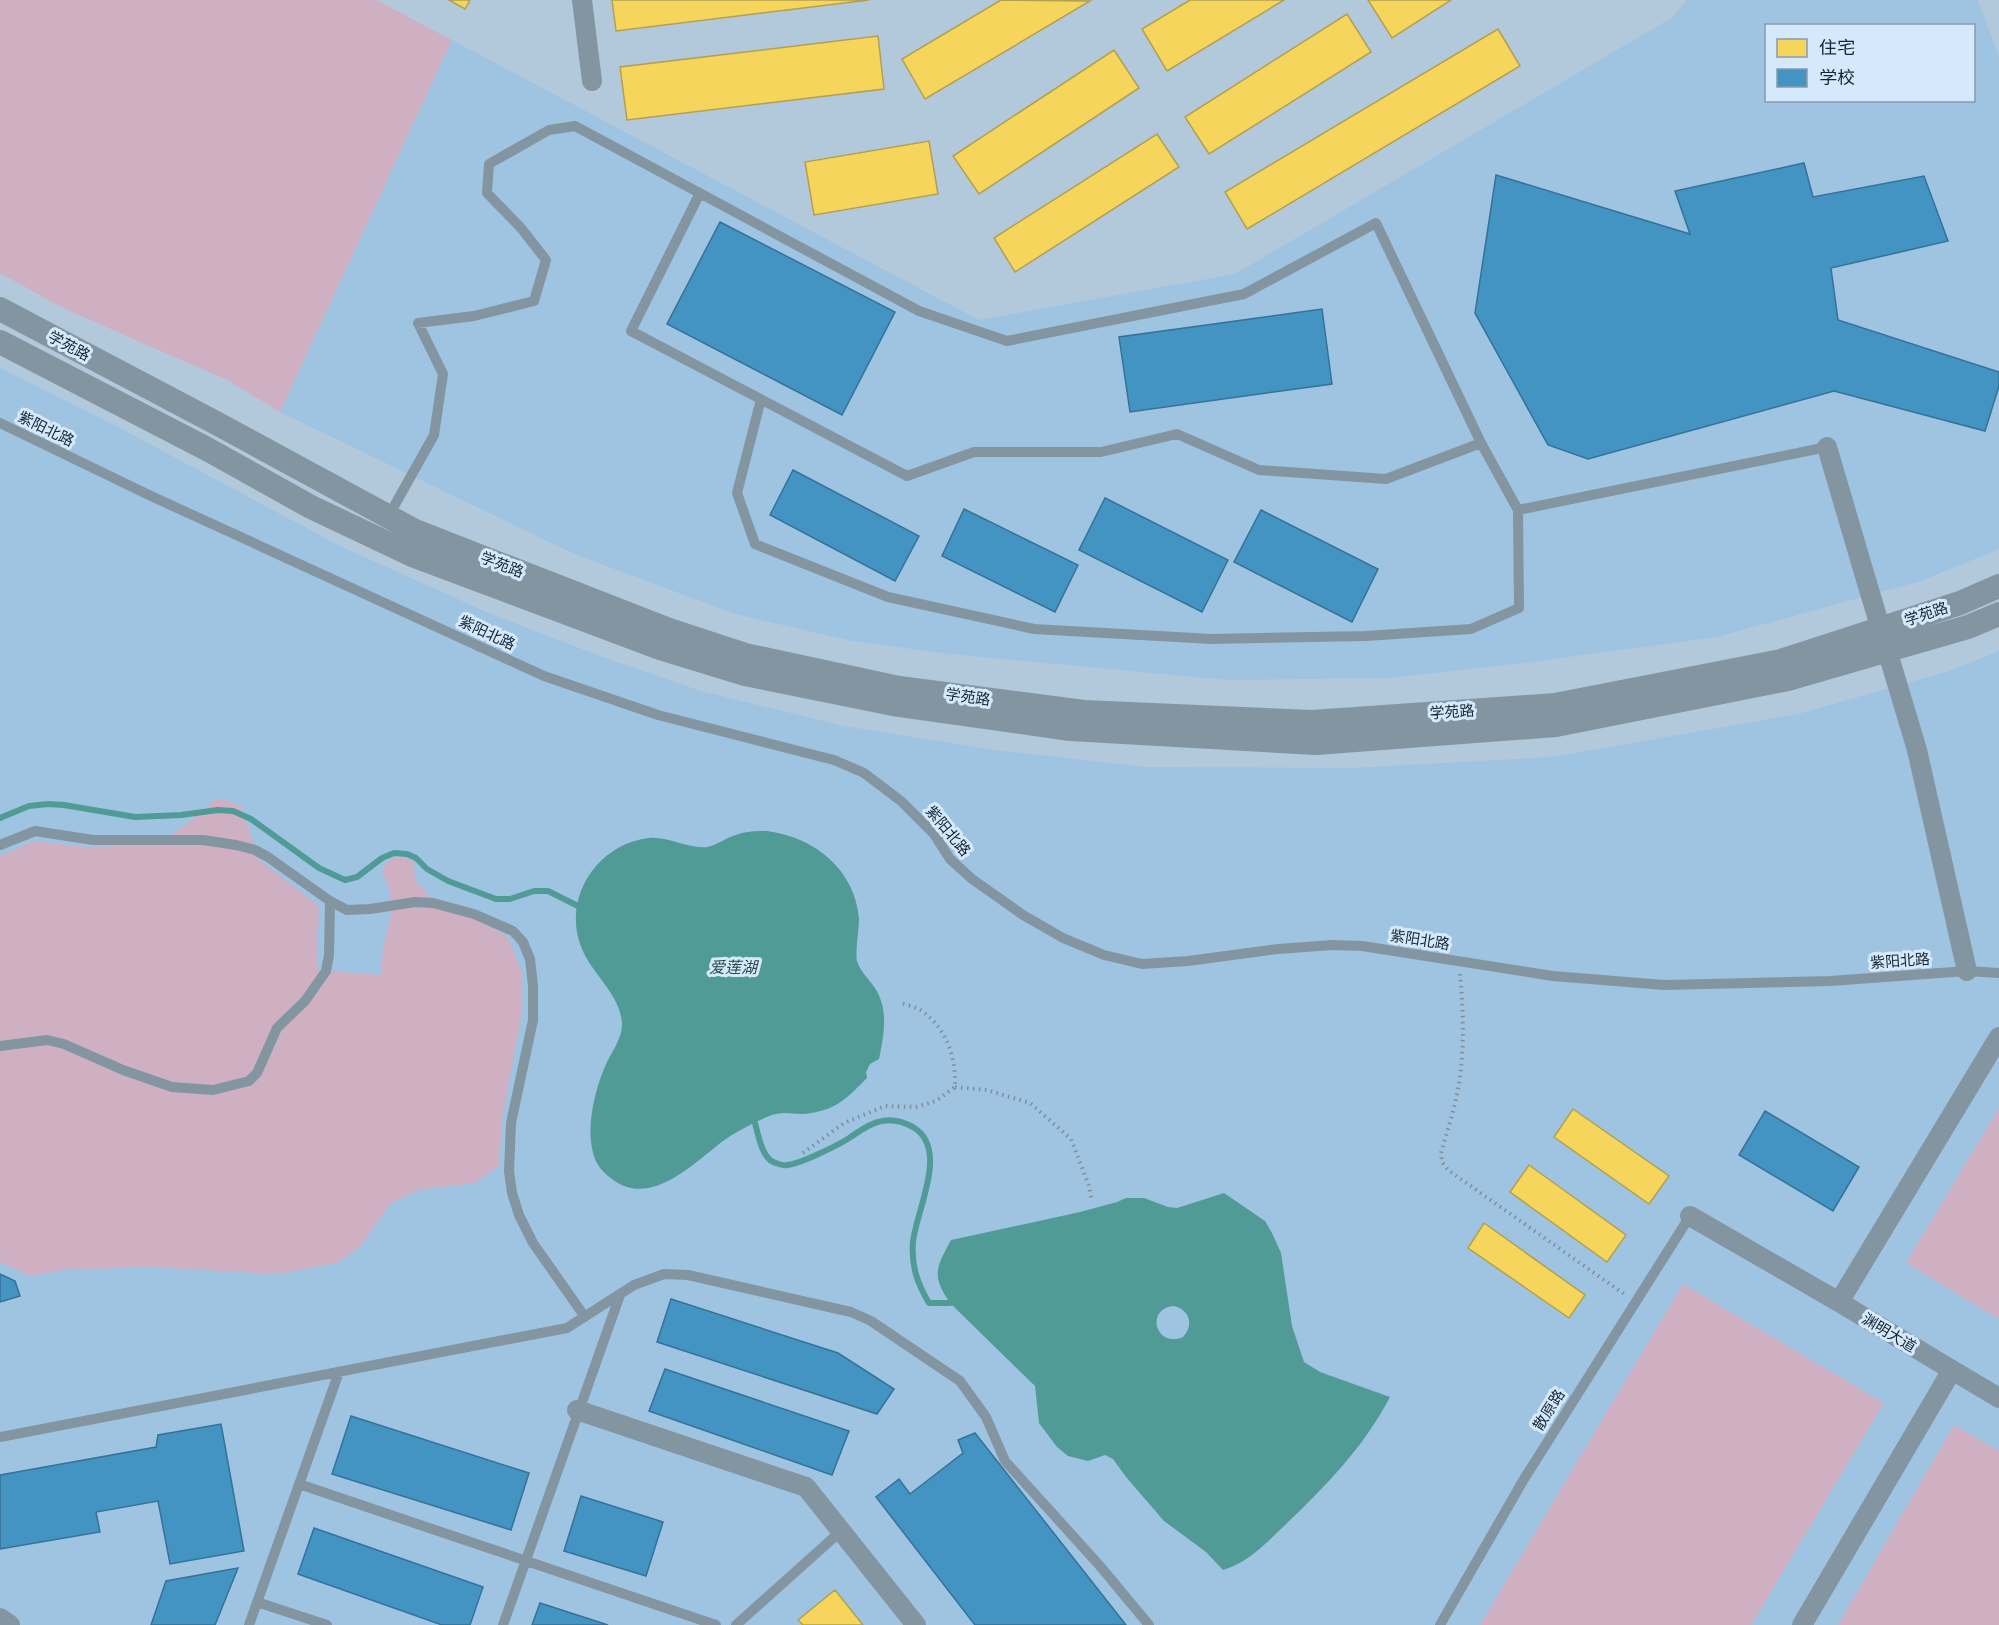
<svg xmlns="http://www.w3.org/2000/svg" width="1999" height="1625" viewBox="0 0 1999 1625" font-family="Poppins,'Noto Sans SC',sans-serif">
  <rect width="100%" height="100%" fill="#b2c9dc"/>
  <path fill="#9ec4e2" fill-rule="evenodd" d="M1686 0H1978L1999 57V549L1921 581 1717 637 1531 662 1389 678 1227 680 950 654 852 641 735 614 574 554 280 412 452 40 979 320 1235 274 1673 17ZM1766 26H1974V100H1766Z
    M0 368 118 427 340 546 491 614 600 656 701 691 844 726 995 750 1147 767 1353 768 1552 757 1798 714 1946 672 1999 651V1625H0Z"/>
  <path fill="#cfb0c3" d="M0 0H376L452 40 280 412 227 380 65 309 0 273Z
    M215 799 226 800 241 806 259 860 319 906 317 970 381 975 383 948 391 915 390 889 382 871 389 859 400 857 414 861 415 879 441 910 475 919 507 936 521 969 522 1012 502 1119 499 1166 475 1183 419 1190 391 1203 361 1245 340 1262 279 1274 147 1267 63 1270 30 1276 0 1262V856L33 841 88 847 155 845 170 836 206 809Z
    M1999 1108V1319L1906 1263Z
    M1683 1284 1884 1403 1751 1625H1480Z
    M1954 1425 1999 1451V1625H1838Z"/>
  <path fill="#519b97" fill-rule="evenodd" d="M767 831C814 837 855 869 859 919 859 929 855 955 857 961 860 971 869 979 875 988 889 1010 884 1035 879 1059L870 1064 866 1072 867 1078C849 1096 838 1109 811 1113 802 1115 793 1113 784 1113 775 1113 766 1117 758 1121 746 1127 734 1133 723 1141 694 1163 650 1209 612 1179 605 1174 598 1167 595 1159 584 1131 595 1088 607 1062 613 1050 622 1038 622 1024 621 995 592 974 582 949 561 900 596 844 649 838 668 836 688 849 707 847 717 845 726 838 736 835 746 831 757 831 767 831Z
    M1224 1193 1265 1221 1272 1233 1281 1253 1292 1326 1304 1362 1320 1372 1390 1397C1364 1447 1325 1487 1285 1525 1266 1543 1248 1563 1223 1570L1206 1552 1164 1521 1126 1477 1113 1459 1105 1455 1088 1461 1068 1456 1057 1447 1039 1423 1035 1386 950 1303C931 1275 936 1268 951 1240L1080 1212 1117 1202 1126 1198H1144L1168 1207 1177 1208ZM1174 1306C1190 1310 1194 1325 1183 1337 1155 1349 1145 1308 1174 1306Z"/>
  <path fill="#f6d55c" stroke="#b2a050" stroke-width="1.5" d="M449 0H470L465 9Z
    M612 0H869L616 31Z
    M1001 0 1090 1 925 99 902 59Z
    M1190 0H1284L1167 71 1142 29Z
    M1368 0H1451L1392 38Z
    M1347 14 1371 52 1209 154 1185 117Z
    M1498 29 1520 66 1247 229 1225 192Z
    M878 36 884 89 627 120 620 67Z
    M1114 50 1139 88 979 194 953 156Z
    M1157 134 1179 167 1015 272 994 238Z
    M929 141 938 194 814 215 805 162Z
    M1573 1109 1669 1176 1649 1204 1554 1137Z
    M1529 1165 1626 1235 1607 1262 1510 1192Z
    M1484 1223 1585 1295 1569 1318 1468 1248Z
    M835 1590 863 1625H803L798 1620Z"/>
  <path fill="#4393c3" stroke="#357298" stroke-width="1.5" d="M1804 163 1813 197 1924 176 1948 241 1831 268 1838 320 1999 372V386L1985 431 1834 391 1588 459 1548 445 1475 313 1496 175 1690 234 1675 191Z
    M720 222 895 312 842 415 667 324Z
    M1322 309 1332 384 1130 412 1119 337Z
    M793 470 919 536 895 581 770 515Z
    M1105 498 1228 560 1202 612 1079 550Z
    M964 509 1078 565 1055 612 942 556Z
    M1261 510 1378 569 1352 622 1234 562Z
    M1765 1111 1859 1167 1833 1211 1739 1155Z
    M0 1274 15 1281 20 1296 0 1302Z
    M671 1299 838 1353 894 1389 877 1414 657 1342Z
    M665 1369 849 1431 832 1475 649 1411Z
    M351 1416 529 1473 511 1530 332 1474Z
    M221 1424 244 1551 170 1564 158 1501 96 1512 100 1532 0 1549V1475L156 1447 158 1435Z
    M975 1433 1126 1625H975L876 1497 899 1479 910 1494 963 1453 958 1440Z
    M581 1496 663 1522 646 1576 564 1551Z
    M314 1528 483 1587 470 1625H442L298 1574Z
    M238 1568 215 1625H151L166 1581Z
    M540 1603 608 1625H532Z"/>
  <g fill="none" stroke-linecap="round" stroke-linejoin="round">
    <path stroke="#519b97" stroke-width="6" d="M0 818 29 806 48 804 64 805 135 817 181 815 218 810 233 811 251 819 319 868 345 880 357 877 382 858 394 853 407 854 416 858 427 869 448 881 496 899H510L534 891H548L580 907
      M755 1123C758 1134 761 1152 770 1160 774 1163 783 1166 787 1165 800 1164 834 1147 846 1140 856 1134 866 1125 878 1122 890 1118 902 1121 913 1127 950 1149 916 1210 913 1242 911 1265 917 1283 929 1303H950"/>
    <path stroke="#808e9a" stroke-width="4" stroke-dasharray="1.5 4.5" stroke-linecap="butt" d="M1460 974C1464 1015 1465 1059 1456 1099 1452 1117 1446 1135 1441 1153L1442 1162 1448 1170 1624 1294
      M955 1087 987 1090 1030 1103 1071 1139 1089 1186 1092 1202
      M803 1153 844 1123 885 1106 916 1107 936 1101 955 1087C956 1057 947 1029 922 1011 916 1007 906 1005 899 1002"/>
    <path stroke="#8495a2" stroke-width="10" d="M700 193 631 331 907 476 974 452H1101L1177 434 1259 470 1386 479 1481 443
      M761 399 737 493 755 544 888 597 1034 629 1212 639 1366 636 1471 629 1519 608 1518 510
      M0 423 151 496 544 676 658 715 834 760 864 773 901 801 934 834 950 859 972 879 1023 915 1063 938 1104 955 1142 964 1188 961 1278 949 1332 945 1362 946 1553 976 1664 985 1830 981 1967 971 1999 973
      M388 517 434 435 443 374 418 323 474 316 534 301 546 260 521 228 487 193 489 164 549 130 575 126 919 311 1007 341 1244 294 1376 223 1481 443 1518 510 1827 447
      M0 845 35 831 93 840H203L236 845 255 850 268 857 330 901 347 910 370 909 415 902 433 903 474 914 513 931 523 942 530 959 533 986V1020L511 1123 509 1171 512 1193 519 1215 533 1243 585 1317
      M0 1046 47 1040 64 1044 123 1070 172 1087 213 1090 249 1081 257 1073 277 1028 305 1001 326 971 329 955 330 901
      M0 1437 567 1328 634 1285 664 1274 688 1275 851 1312 871 1321 960 1381 986 1417 1005 1461 1100 1566 1149 1625
      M299 1484 716 1625
      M257 1602 327 1625
      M249 1625 339 1372
      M503 1625 620 1295
      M736 1625 841 1531
      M1440 1625 1524 1479 1690 1216"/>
    <path stroke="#8495a2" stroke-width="20" d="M582 0 592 81
      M1827 447 1867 583
      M1917 750 1967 971
      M1690 1216 1839 1302
      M1952 1370 1999 1398
      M577 1410 806 1487 916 1625
      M0 1618 10 1625
      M1802 1625 1952 1370 1839 1302 1999 1037"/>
    <path stroke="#8495a2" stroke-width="24" d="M0 309 218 424 415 531 669 630 745 655 899 688 1084 712 1312 722 1555 705 1781 661 1960 603 1999 586
      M0 342 207 449 311 507 412 555 660 648 745 674 893 704 1070 729 1316 743 1556 725 1788 679 1968 627 1999 614"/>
    <path stroke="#8495a2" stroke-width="20" d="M1867 583 1917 750"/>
  </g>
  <g text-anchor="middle" stroke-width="6" stroke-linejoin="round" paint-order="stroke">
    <g font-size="15" fill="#152633" stroke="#d4e9fb">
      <text transform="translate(69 346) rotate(28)" y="5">学苑路</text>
      <text transform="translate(46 429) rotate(26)" y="5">紫阳北路</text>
      <text transform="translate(502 565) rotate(21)" y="5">学苑路</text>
      <text transform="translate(1926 614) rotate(-18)" y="5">学苑路</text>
      <text transform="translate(487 633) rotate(25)" y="5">紫阳北路</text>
      <text transform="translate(968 697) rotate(8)" y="5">学苑路</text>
      <text transform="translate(1452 712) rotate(-4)" y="5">学苑路</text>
      <text transform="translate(948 831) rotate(50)" y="5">紫阳北路</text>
      <text transform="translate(1420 940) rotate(9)" y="5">紫阳北路</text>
      <text transform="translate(1900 961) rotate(-4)" y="5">紫阳北路</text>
      <text transform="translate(1889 1333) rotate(31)" y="5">渊明大道</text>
      <text transform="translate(1549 1410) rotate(-58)" y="5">散原路</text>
    </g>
    <g font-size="16" font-style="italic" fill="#2a4742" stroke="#d4e9fb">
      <text x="733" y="973">爱莲湖</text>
    </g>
  </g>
  <rect x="1765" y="24" width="210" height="78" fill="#d4e9fb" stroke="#889bab" stroke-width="1.5"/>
  <rect x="1777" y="39" width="30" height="18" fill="#f6d55c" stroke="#889bab" stroke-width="1.5"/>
  <text x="1819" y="54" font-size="18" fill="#152633">住宅</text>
  <rect x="1777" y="69" width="30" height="18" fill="#4393c3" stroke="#889bab" stroke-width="1.5"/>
  <text x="1819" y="84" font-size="18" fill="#152633">学校</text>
</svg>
